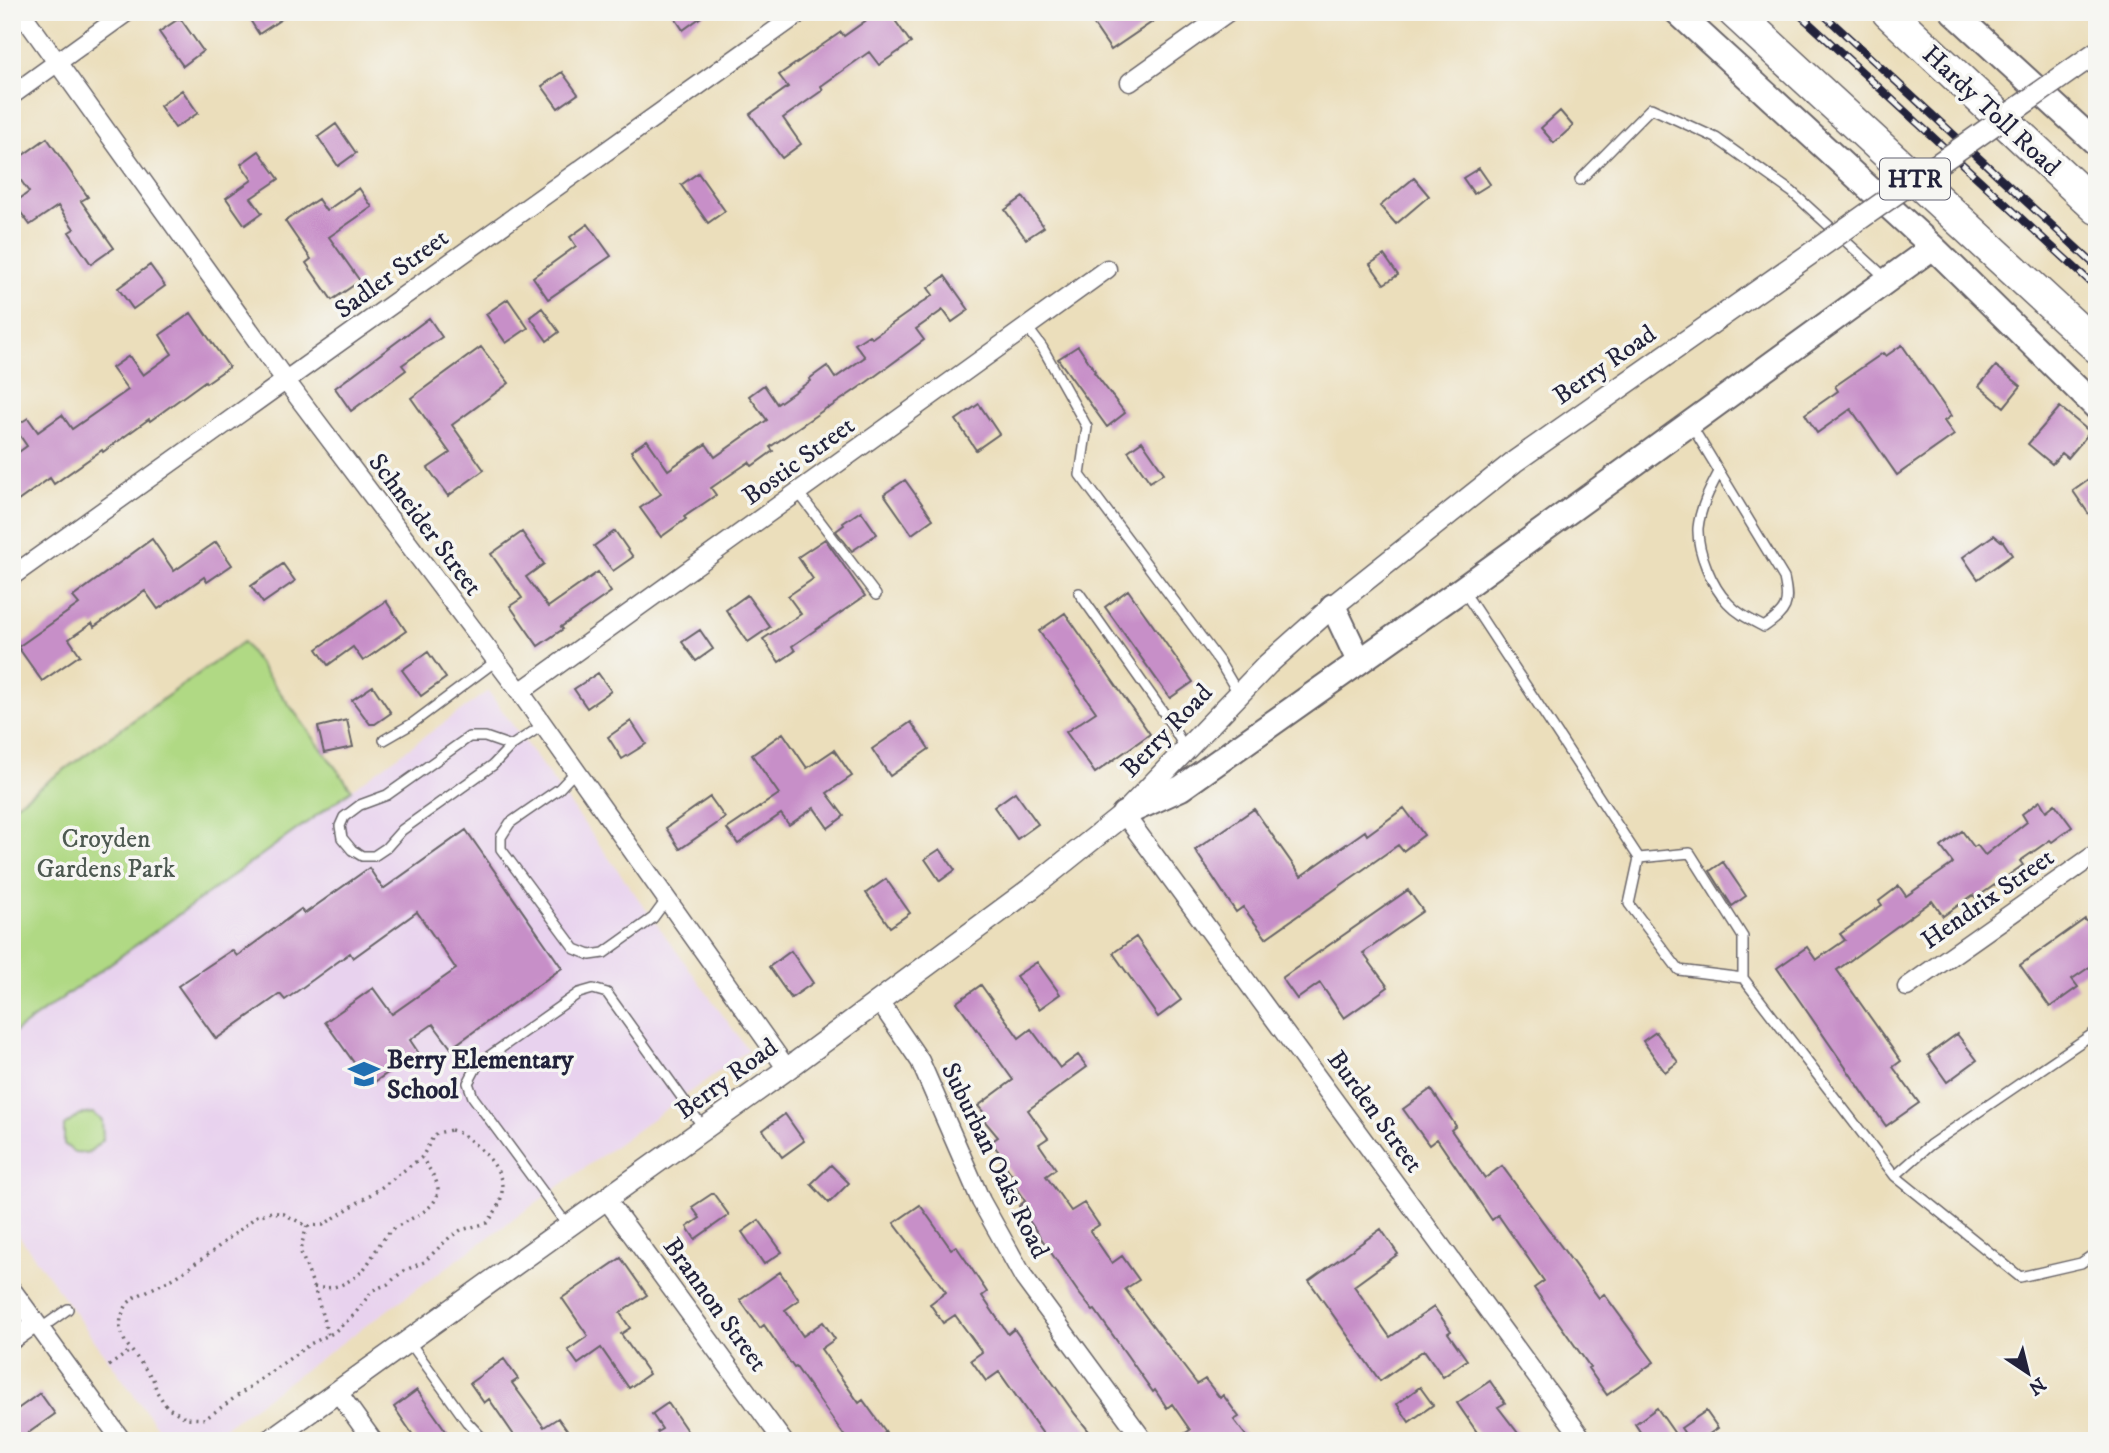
<svg xmlns="http://www.w3.org/2000/svg" width="2109" height="1453" viewBox="0 0 2109 1453" font-family="'IM FELL DW Pica',serif">
  <rect width="100%" height="100%" fill="#f6f6f2"/>
  <filter id="ink" filterUnits="userSpaceOnUse"><feTurbulence type="fractalNoise" baseFrequency=".0143" numOctaves="2"/><feDisplacementMap in="SourceGraphic" scale="14" xChannelSelector="R" yChannelSelector="G"/><feConvolveMatrix kernelMatrix="1 2 1 2 8 2 1 2 1" color-interpolation-filters="sRGB"/></filter>
  <filter id="wash" filterUnits="userSpaceOnUse"><feTurbulence type="fractalNoise" baseFrequency=".00686" numOctaves="4" result="noise"/><feDisplacementMap in="SourceGraphic" scale="28" xChannelSelector="R" yChannelSelector="G"/><feGaussianBlur stdDeviation="1.57" result="paint"/><feColorMatrix in="noise" values="0 0 0 0 0 0 0 0 0 0 0 0 0 0 0 0 0 1.4 0 .05"/><feComposite in="paint" operator="in"/></filter>
  <g filter="url(#wash)">
    <rect width="100%" height="100%" fill="#ebdebb"/>
    <path fill="#e8d2ee" d="M488 691 748 1050 206 1441H167L12 1226V1034Z"/>
    <path fill="#b0d984" stroke="#697e60" stroke-width="2" d="M243 642 352 790 12 1034V807Z
      M93 1113 102 1120 103 1140 88 1153 74 1152 64 1144V1126L79 1115Z"/>
    <g id="blocks">
      <path fill="#c78fc8" d="M245 12H292L259 34Z
        M671 12H708L683 30Z
        M878 12H889L911 43 879 65 869 52 821 86 823 90 783 118 801 144 782 158 750 114 788 87 779 75 841 32 844 36Z
        M1085 12H1167L1111 50Z
        M180 18 203 51 183 66 159 32Z
        M562 72 578 94 558 108 542 86Z
        M182 90 198 113 175 128 160 106Z
        M1560 111 1573 126 1554 143 1541 128Z
        M336 124 356 153 338 166 318 137Z
        M47 138 88 197 81 201 114 248 91 264 69 232 74 229 58 206 30 225 14 203 29 192 12 168V163Z
        M259 151 279 179 251 198 262 213 245 225 226 198 252 180 241 164Z
        M1479 168 1490 184 1474 194 1463 178Z
        M698 173 725 211 708 223 681 185Z
        M1414 178 1429 196 1396 224 1380 206Z
        M359 188 372 207 329 237 360 281 332 300 306 263 311 259 285 221 318 199 326 211Z
        M1023 197 1044 227 1026 239 1005 210Z
        M588 224 611 256 548 299 533 277 576 246 570 237Z
        M1384 255 1398 275 1384 284 1370 264Z
        M150 265 165 286 133 309 118 288Z
        M945 276 969 310 952 322 943 310 916 329 924 340 867 382 829 408 828 407 770 447 773 451 752 466 749 462 711 488 716 495 684 517 686 519 661 537 640 508 661 494 631 451 647 440 668 470 706 444 715 457 767 420 749 396 764 385 777 404 810 381 809 379 827 366 835 378 865 357 855 344 869 335 872 338 933 295 928 288Z
        M508 299 528 328 506 343 486 314Z
        M542 308 559 332 547 341 530 317Z
        M191 313 229 367 206 383 205 381 150 421 149 419 103 452 102 450 54 484 50 478 18 501 12 493V457L27 446 14 427 28 418 38 432 62 415 72 429 128 390 112 368 129 356 143 375 172 354 160 335Z
        M429 318 442 337 402 365 406 370 351 411 335 388Z
        M1902 345 1951 416 1944 421 1954 435 1897 475 1851 409 1817 433 1805 414 1838 391 1835 386 1883 353 1886 356Z
        M1078 346 1095 371 1094 372 1125 413 1107 427 1058 359Z
        M481 347 509 383 452 425 484 470 448 496 428 468 450 453 411 398Z
        M1996 366 2021 386 2004 407 1979 386Z
        M979 404 999 434 976 450 956 420Z
        M2060 407 2090 432 2068 458 2062 453 2052 464 2028 444Z
        M1142 441 1164 473 1150 482 1128 451Z
        M2097 474V526L2073 491Z
        M905 480 933 519 912 534 884 494Z
        M861 511 877 534 852 551 836 531 844 525 843 523Z
        M615 531 633 557 613 571 594 546Z
        M522 532 544 564 526 577 548 607 598 572 611 592 561 627 563 629 538 646 510 606 522 598 491 554Z
        M1994 535 2001 541 2002 540 2012 555 1978 579 1963 557Z
        M152 539 174 571 216 542 232 565 207 582 204 577 158 609 145 591 94 627 92 623 69 639 80 655 42 681 18 647 79 604 73 597Z
        M825 539 865 596 792 646 795 651 779 662 763 639 801 614 788 596 813 579 798 557Z
        M283 564 295 581 263 603 251 586Z
        M1128 590 1193 682 1170 698 1105 607Z
        M747 595 770 627 748 642 726 610Z
        M386 601 406 631 363 661 353 647 328 665 317 649Z
        M1065 613 1150 734 1095 773 1066 732 1096 712 1039 631Z
        M700 630 713 649 696 661 682 642Z
        M428 652 446 678 421 696 402 670Z
        M598 673 611 691 587 708 574 689Z
        M373 686 391 713 375 724H370L352 700Z
        M347 720 353 747 324 753 318 727Z
        M631 721 646 744 622 759 608 737Z
        M911 722 929 749 890 776 872 749Z
        M783 733 807 768 834 750 852 776 827 793 844 816 828 828 814 808 789 825 781 814 738 844 727 829 779 794 752 755Z
        M1015 792 1038 824 1017 839 994 807Z
        M710 797 725 818 680 849 666 828Z
        M2040 801 2046 811 2055 804 2072 827 2052 842 2050 840 2020 861 2023 865 1976 898 1973 895 1943 916 1932 901 1837 970 1901 1061 1893 1067 1919 1103 1886 1126 1777 968 1807 947 1816 960 1845 940 1840 934 1882 905 1879 901 1899 886 1906 896 1951 865 1953 863 1941 847 1962 831 1974 847 1977 845 1985 855 2027 822 2022 814Z
        M1404 808 1424 835 1403 851 1398 845 1266 938 1243 907 1236 912 1195 850 1254 809 1301 876 1365 831 1367 835Z
        M466 830 562 968 451 1048 433 1024 410 1040 418 1052 370 1085 325 1022 373 988 392 1014 456 969 417 912 353 958 350 953 285 1000 280 994 216 1039 178 986 232 950 237 956 301 909 304 914 369 868 383 889Z
        M940 849 955 870 940 881 925 859Z
        M1723 862 1746 896 1732 906 1710 871Z
        M886 879 910 913 890 927 866 893Z
        M1408 890 1423 911 1363 953 1388 987 1344 1018 1320 983 1297 999 1282 978Z
        M2085 919 2097 936V962L2072 979 2078 987 2050 1007 2020 965Z
        M1136 937 1181 1000 1158 1017 1113 953Z
        M791 951 813 983 791 998 769 967Z
        M1037 962 1060 994 1039 1009 1016 976Z
        M981 985 1019 1038 1031 1029 1060 1068 1078 1055 1087 1067 1028 1110 1048 1138 1039 1144 1056 1169 1046 1176 1071 1211 1084 1203 1099 1225 1090 1231 1112 1263 1122 1256 1139 1280 1125 1289 1197 1384 1205 1379 1220 1398 1223 1395 1239 1417 1234 1420 1250 1441H1173L1190 1430 1172 1404 1167 1408 1155 1390 1153 1392 1095 1310 1093 1311 1078 1292 1019 1206 1025 1201 1009 1178 1013 1176 999 1157 1002 1156 991 1142 998 1137 982 1118 986 1115 978 1106 1013 1080 957 1002Z
        M1656 1032 1678 1062 1665 1072 1643 1041Z
        M1957 1034 1977 1060 1947 1082 1928 1055Z
        M1431 1089 1456 1126 1451 1130 1485 1178 1502 1166 1599 1298 1604 1294 1654 1362 1607 1395 1588 1368 1590 1367 1534 1288 1544 1281 1498 1215 1492 1220 1437 1139 1429 1145 1403 1109Z
        M785 1114 804 1141 782 1157 763 1130Z
        M831 1165 849 1183 829 1203 811 1184Z
        M713 1193 729 1215 695 1239 687 1227 700 1218 692 1207Z
        M920 1205 951 1249 956 1246 969 1265 987 1292 982 1296 1008 1334 1014 1329 1075 1414 1097 1441H1048L999 1372 986 1381 971 1360 982 1352 955 1315 943 1323 930 1304 946 1292 894 1223Z
        M759 1220 782 1252 764 1264 742 1232Z
        M1381 1229 1398 1254 1354 1286 1390 1337 1434 1307 1451 1331 1448 1333 1467 1360 1443 1377 1424 1350 1380 1381 1309 1281Z
        M621 1258 647 1295 620 1313 630 1328 621 1334 649 1374 629 1388 601 1348 578 1364 568 1350 588 1336 562 1298Z
        M780 1272 799 1300 785 1310 803 1336 823 1322 835 1339 821 1349 859 1403 863 1400 886 1432 874 1441H848L796 1367 794 1368 764 1325 760 1328 740 1300Z
        M504 1359 518 1379 512 1383 544 1427 558 1418 569 1433 559 1441H518L489 1399 484 1403 470 1383Z
        M1490 1381 1505 1403 1498 1407 1524 1441H1483L1457 1403Z
        M1420 1387 1433 1405 1409 1422 1397 1404Z
        M417 1390 453 1441H417L394 1407Z
        M40 1393 55 1414 17 1441H12V1413Z
        M668 1403 694 1441H663L657 1432 662 1429 652 1414Z
        M1657 1408 1680 1441H1646L1635 1424Z
        M1706 1411 1718 1428 1699 1441H1690L1681 1428Z"/>
    </g>
  </g>
  <g filter="url(#ink)">
    <use href="#blocks" fill-opacity="0" stroke="#686468" stroke-width="2"/>
    <g fill="none" stroke-linecap="round" stroke-linejoin="round">
      <defs>
        <path id="service" d="M1580 180 1651 108 1716 138 1792 192 1887 279
          M1027 327 1042 347 1087 427 1080 475 1219 661 1238 693
          M1691 425 1784 578C1790 605 1787 611 1764 627 1751 620 1738 614 1728 603 1712 587 1697 551 1698 528 1700 508 1710 489 1719 472
          M798 492 876 595
          M1463 590 1639 858 1629 904 1679 970 1743 978V937L1690 853 1639 858
          M1079 593 1166 716 1185 748
          M384 740 410 725 496 661
          M511 746 485 737H469L387 795 360 805 344 817 340 826 342 838 352 850 362 856H374L386 848 402 830 493 765 511 746 543 725
          M576 771 559 789 510 823 501 837V849L575 949 590 955 604 953 653 918 667 899
          M1743 978 1895 1176 2020 1277 2081 1263 2097 1252
          M1895 1176 1930 1145 2097 1031
          M568 1226 473 1097 468 1083 478 1064 579 993 593 989 607 993 703 1127
          M40 1329 68 1309
          M408 1340 467 1422 485 1441"/>
        <path id="minor" d="M21 12 286 381 520 692 787 1069
          M1130 82 1228 12
          M12 95 127 12
          M12 576 801 12
          M520 692 1107 269
          M1124 814 1584 1441
          M1907 987 2097 853
          M879 1001 920 1061 981 1201 1024 1278 1144 1441
          M606 1199 783 1441
          M12 1290 122 1441
          M12 1340 36 1323
          M337 1391 373 1441"/>
        <path id="tertiary" d="M269 1441 787 1069 1033 887 1124 814 1268 664 1333 606 1514 462 1749 297"/>
        <path id="secondary" d="M1677 12 1933 247 2097 408
          M1953 12 2097 144
          M1333 606 1359 661
          M1124 814 1181 788 1462 589 1933 247"/>
        <path id="motorway" d="M1734 12 2097 347
          M1888 12 2097 208"/>
      </defs>
      <use href="#service" stroke="#686468" stroke-width="12"/>
      <use href="#minor" stroke="#686468" stroke-width="21"/>
      <use href="#tertiary" stroke="#686468" stroke-width="24"/>
      <use href="#secondary" stroke="#686468" stroke-width="28"/>
      <use href="#motorway" stroke="#686468" stroke-width="35"/>
      <path stroke="#686468" stroke-width="3.5" stroke-dasharray="2 5" stroke-linecap="butt" d="M451 1130C463 1133 470 1140 479 1148 505 1172 511 1194 487 1223L461 1230 450 1237 424 1262 403 1271 388 1284 373 1290 354 1315 333 1333 310 1344 205 1419 186 1418 167 1407 157 1392 153 1379 125 1342 120 1328 121 1317 127 1304 135 1297 176 1277 213 1251 257 1216 272 1212 284 1214 307 1226 323 1225 382 1187 422 1157 433 1137 437 1133Z
        M307 1226 300 1250 314 1287 328 1335
        M314 1287C330 1290 342 1286 355 1277 372 1266 376 1242 392 1230 406 1219 435 1212 438 1192 439 1180 428 1168 422 1158
        M109 1366 131 1350"/>
      <use href="#service" stroke="#fff" stroke-width="9"/>
      <use href="#minor" stroke="#fff" stroke-width="18"/>
      <use href="#tertiary" stroke="#fff" stroke-width="21"/>
      <use href="#secondary" stroke="#fff" stroke-width="24"/>
      <use href="#motorway" stroke="#fff" stroke-width="32"/>
      <defs>
        <path id="rail" d="M1797 12 2097 288
          M1821 12 2097 267"/>
      </defs>
      <use href="#rail" stroke="#22223b" stroke-width="8"/>
      <use href="#rail" stroke="#f6f6f2" stroke-width="5" stroke-dasharray="16" stroke-linecap="butt"/>
      <defs>
        <path id="tertiary-bridge" d="M1749 297 2097 52"/>
      </defs>
      <use href="#tertiary-bridge" stroke="#686468" stroke-width="24" stroke-linecap="butt"/>
      <use href="#tertiary-bridge" stroke="#fff" stroke-width="21"/>
    </g>
  </g>
  <defs>
    <symbol id="school-bare" viewBox="-9 -9 18 18"><path d="M0-5L7-2L0 1L-7-2ZM-4 1L0 2.5L4 1V4Q0 6-4 4Z" fill="#1f6fb2" stroke="#f6f6f2" stroke-width="2.5" paint-order="stroke"/></symbol>
  </defs>
  <g fill-rule="evenodd">
    <use href="#school-bare" x="342" y="1052" width="44" height="44"/>
  </g>
  <g text-anchor="middle" stroke-width="7" stroke-linejoin="round" paint-order="stroke">
    <rect fill="#f6f6f2" stroke="#626272" stroke-width="2" x="1880" y="158.5" width="70" height="41" rx="5"/>
    <g font-size="24" font-weight="bold" fill="#22223b">
      <text x="1915" y="187">HTR</text>
    </g>
    <g font-size="26" fill="#22223b" stroke="#f6f6f2">
      <text transform="translate(1992 110) rotate(43)" y="9">Hardy Toll Road</text>
      <text transform="translate(391 273) rotate(-36)" y="9">Sadler Street</text>
      <text transform="translate(1604 364) rotate(-35)" y="9">Berry Road</text>
      <text transform="translate(798 460) rotate(-36)" y="9">Bostic Street</text>
      <text transform="translate(426 524) rotate(53)" y="9">Schneider Street</text>
      <text transform="translate(1166 730) rotate(-46)" y="9">Berry Road</text>
      <text transform="translate(1987 898) rotate(-35)" y="9">Hendrix Street</text>
      <text transform="translate(726 1078) rotate(-36)" y="9">Berry Road</text>
      <text transform="translate(1376 1111) rotate(54)" y="9">Burden Street</text>
      <text transform="translate(996 1160) rotate(64)" y="9">Suburban Oaks Road</text>
      <text transform="translate(716 1304) rotate(54)" y="9">Brannon Street</text>
    </g>
    <g font-size="26" fill="#4d5951" stroke="#f6f6f2">
      <text x="106" y="847">Croyden<tspan x="106" dy="30">Gardens Park</tspan></text>
    </g>
    <g font-size="26" font-weight="bold" fill="#22223b" stroke="#f6f6f2" text-anchor="start">
      <text x="387" y="1068">Berry Elementary<tspan x="387" dy="30">School</tspan></text>
    </g>
  </g>
  <rect width="2109" height="1453" fill="none" stroke="#f6f6f2" stroke-width="42"/>
  <g transform="translate(2028 1373) rotate(145)" stroke="#f6f6f2" stroke-width="5" paint-order="stroke">
  <path d="M0-5L12 26L0 18L-12 26Z" fill="#22223b"/>
  <text y="-10" font-size="19" font-weight="bold" text-anchor="middle" fill="#22223b">N</text>
  </g>
</svg>
